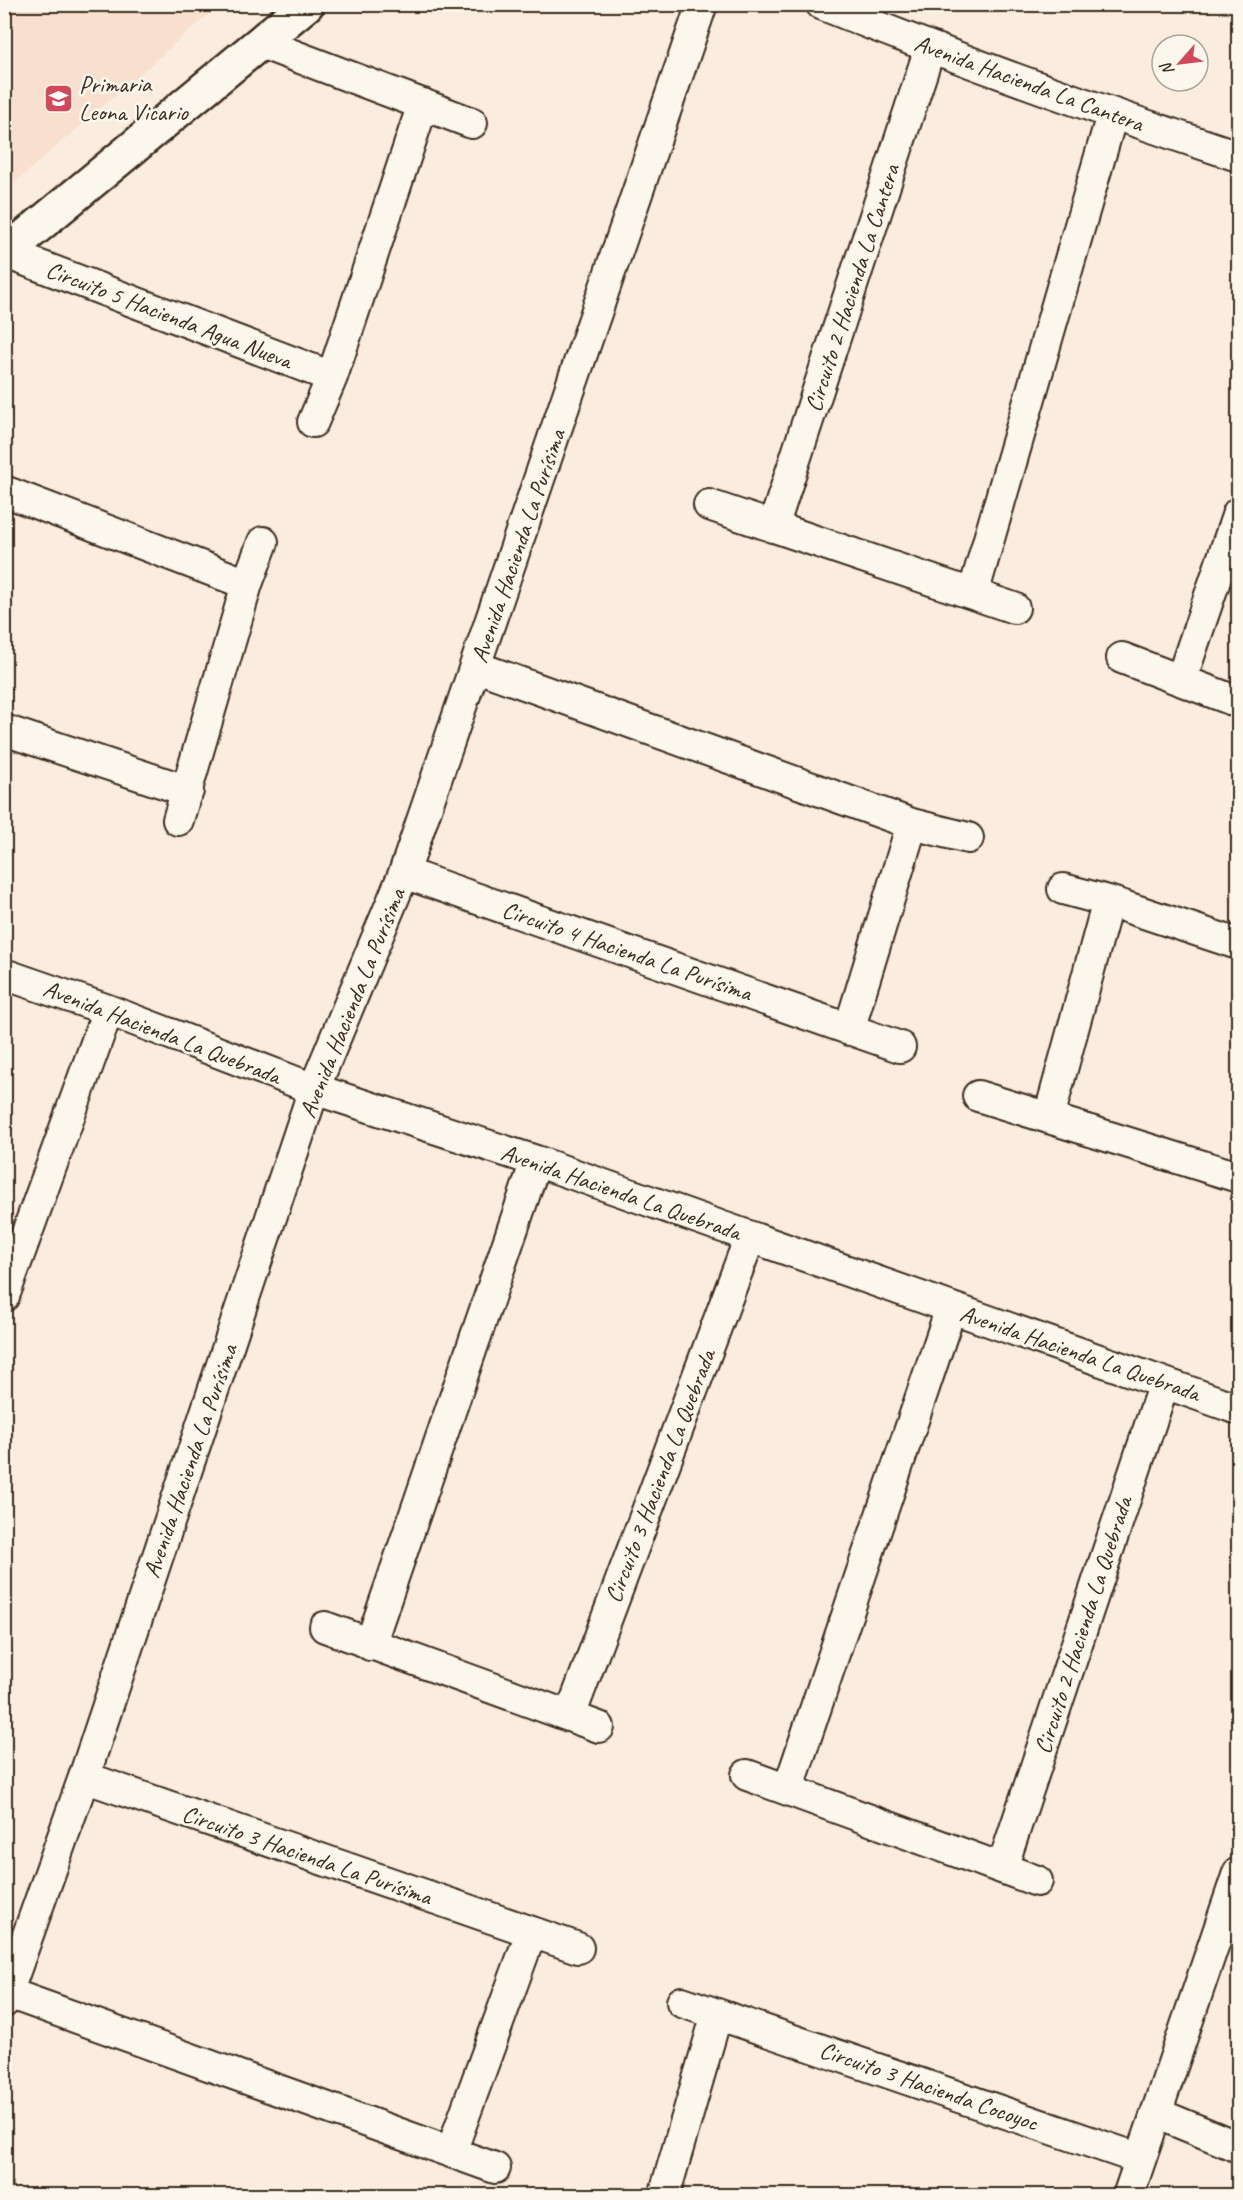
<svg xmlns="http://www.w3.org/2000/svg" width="1243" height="2200" viewBox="0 0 1243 2200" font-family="Caveat,sans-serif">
  <rect width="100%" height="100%" fill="#faecde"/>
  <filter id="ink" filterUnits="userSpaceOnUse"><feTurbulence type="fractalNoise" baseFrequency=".0167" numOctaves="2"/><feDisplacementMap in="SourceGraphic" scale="12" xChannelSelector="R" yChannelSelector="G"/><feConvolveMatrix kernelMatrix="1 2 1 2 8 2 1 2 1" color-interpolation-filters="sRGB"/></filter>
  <g filter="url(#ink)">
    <path fill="#f8dfce" d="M5 4H219V5L5 191Z"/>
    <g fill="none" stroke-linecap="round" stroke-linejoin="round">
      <defs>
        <path id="minor" d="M821 4C959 60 1098 110 1238 156
          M261 43 472 123
          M6 253 332 377
          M313 422 332 377 423 104
          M4 491 247 584
          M709 505 1014 608
          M773 527 930 48
          M973 594 1112 115
          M1122 658 1238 702
          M477 667 912 824 968 838
          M1181 680 1238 513
          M4 730 188 791
          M178 820 247 584 263 542
          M404 873 900 1047
          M1063 889 1108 901 1238 944
          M4 974 108 1010 314 1089 536 1161 1238 1409
          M849 1030 912 824
          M978 1096 1238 1177
          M1049 1117 1108 901
          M4 1296 108 1010
          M325 1627 599 1727
          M370 1645 536 1161
          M570 1716 750 1237
          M747 1775 1037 1881
          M84 1777 578 1948
          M788 1790 951 1308
          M1002 1868 1164 1383
          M8 1993 495 2168
          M4 2002 84 1777 314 1089 404 873 702 4
          M682 2002 1140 2159
          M1156 2113 1238 2147
          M451 2152 531 1933
          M664 2196 717 2014
          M1128 2196 1238 1873"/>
        <path id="tertiary" d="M4 254 307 4"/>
      </defs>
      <use href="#minor" stroke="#3b2a1e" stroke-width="34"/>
      <use href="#tertiary" stroke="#3b2a1e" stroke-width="38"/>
      <use href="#minor" stroke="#fbf7ec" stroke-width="30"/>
      <use href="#tertiary" stroke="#fbf7ec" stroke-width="33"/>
    </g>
  </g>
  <defs>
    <symbol id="school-square" viewBox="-11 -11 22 22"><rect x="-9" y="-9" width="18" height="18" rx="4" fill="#d1495b" stroke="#fbf7ec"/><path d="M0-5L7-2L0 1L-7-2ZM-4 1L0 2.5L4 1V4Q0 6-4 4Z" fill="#fff"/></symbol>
  </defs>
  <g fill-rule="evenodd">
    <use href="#school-square" x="42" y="82" width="33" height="33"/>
  </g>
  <g text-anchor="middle" stroke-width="5" stroke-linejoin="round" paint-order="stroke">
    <g font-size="24" fill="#3b2a1e" stroke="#fbf7ec">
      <text transform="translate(1029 83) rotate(20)" y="8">Avenida Hacienda La Cantera</text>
      <text transform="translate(852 288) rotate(-72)" y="8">Circuito 2 Hacienda La Cantera</text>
      <text transform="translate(169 315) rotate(21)" y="8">Circuito 5 Hacienda Agua Nueva</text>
      <text transform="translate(518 546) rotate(-71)" y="8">Avenida Hacienda La Purísima</text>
      <text transform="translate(627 951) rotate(19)" y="8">Circuito 4 Hacienda La Purísima</text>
      <text transform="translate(352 1003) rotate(-68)" y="8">Avenida Hacienda La Purísima</text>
      <text transform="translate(162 1032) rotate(21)" y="8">Avenida Hacienda La Quebrada</text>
      <text transform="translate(621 1192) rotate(19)" y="8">Avenida Hacienda La Quebrada</text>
      <text transform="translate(1080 1353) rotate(19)" y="8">Avenida Hacienda La Quebrada</text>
      <text transform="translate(190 1461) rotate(-71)" y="8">Avenida Hacienda La Purísima</text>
      <text transform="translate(660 1476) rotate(-69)" y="8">Circuito 3 Hacienda La Quebrada</text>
      <text transform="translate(1083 1625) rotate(-72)" y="8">Circuito 2 Hacienda La Quebrada</text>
      <text transform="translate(307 1855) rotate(19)" y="8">Circuito 3 Hacienda La Purísima</text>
      <text transform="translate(929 2086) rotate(19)" y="8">Circuito 3 Hacienda Cocoyoc</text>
    </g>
    <g font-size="24" fill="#3b2a1e" stroke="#fbf7ec" text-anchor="start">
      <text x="79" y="92">Primaria<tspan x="79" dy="28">Leona Vicario</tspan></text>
    </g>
  </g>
  <rect width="1243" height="2200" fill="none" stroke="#fbf7ec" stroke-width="24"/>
  <rect x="12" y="12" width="1219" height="2176" fill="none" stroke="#3b2a1e" stroke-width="2" filter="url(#ink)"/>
  <g transform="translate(1180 63) rotate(242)"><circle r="28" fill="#fbf7ec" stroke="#aea59a" stroke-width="1.5"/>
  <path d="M0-4.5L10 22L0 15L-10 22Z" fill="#d1495b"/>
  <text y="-9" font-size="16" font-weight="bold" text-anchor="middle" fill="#3b2a1e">N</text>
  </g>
</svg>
